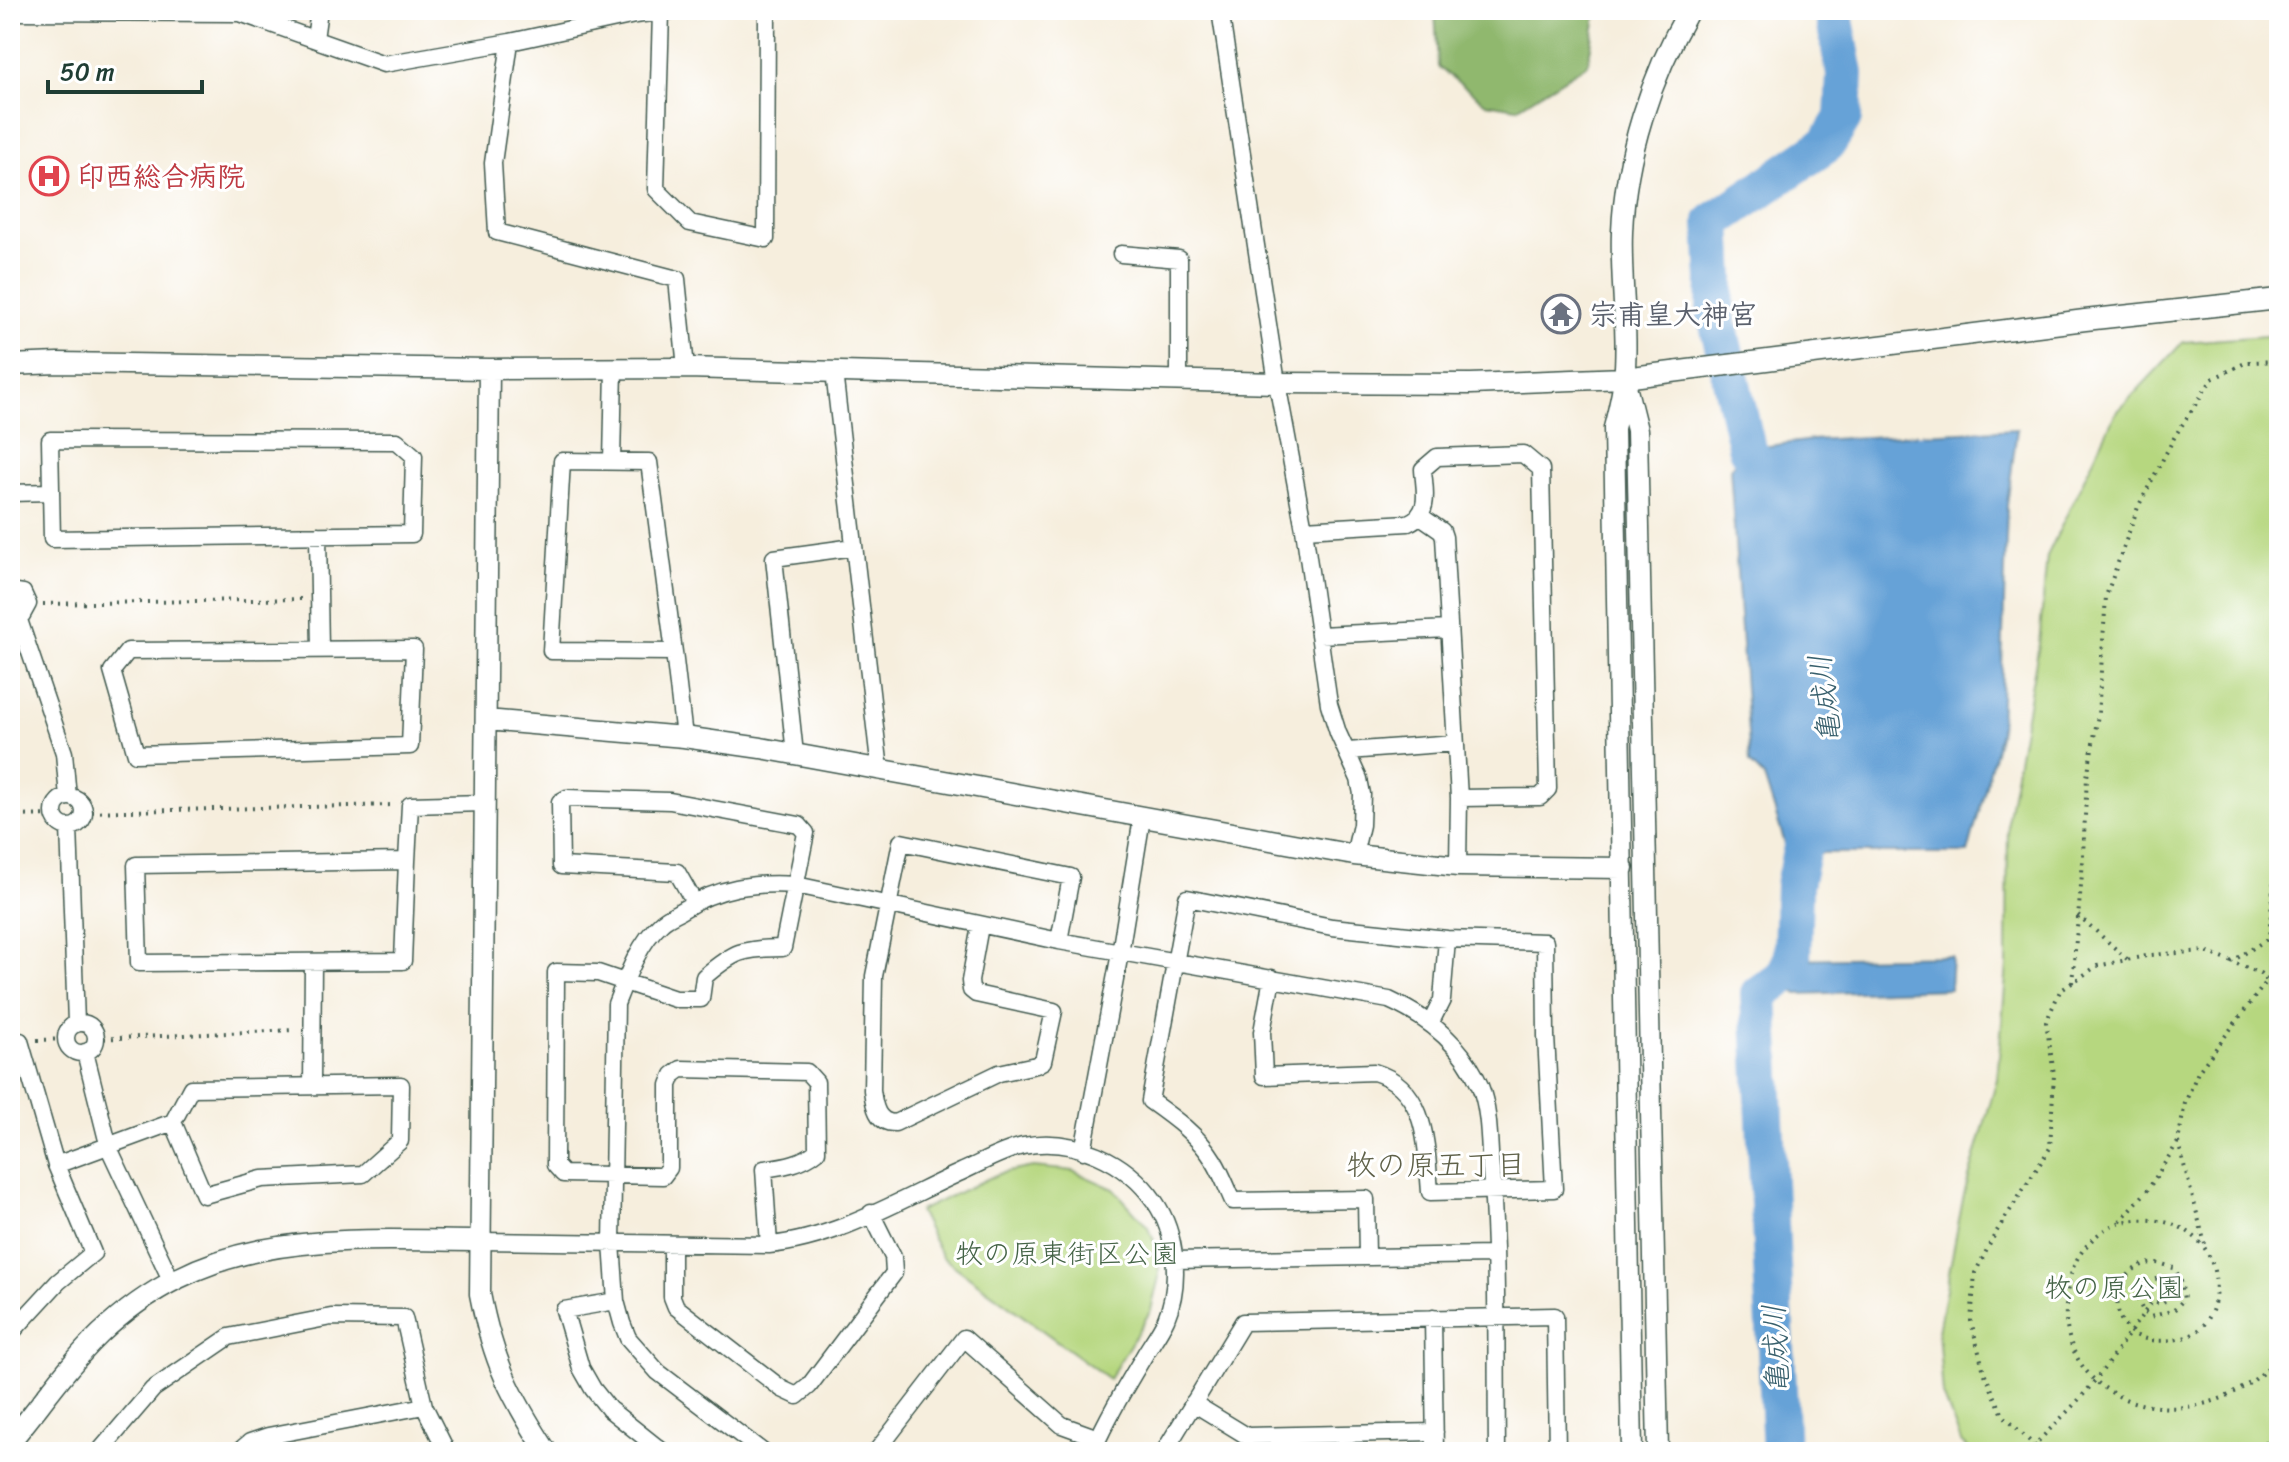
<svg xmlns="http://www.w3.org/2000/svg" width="2289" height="1462" viewBox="0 0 2289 1462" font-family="Sriracha,'Klee One',sans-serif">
  <rect width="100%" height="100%" fill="#fff"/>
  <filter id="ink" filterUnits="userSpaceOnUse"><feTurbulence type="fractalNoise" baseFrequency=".0125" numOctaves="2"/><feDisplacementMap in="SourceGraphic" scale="16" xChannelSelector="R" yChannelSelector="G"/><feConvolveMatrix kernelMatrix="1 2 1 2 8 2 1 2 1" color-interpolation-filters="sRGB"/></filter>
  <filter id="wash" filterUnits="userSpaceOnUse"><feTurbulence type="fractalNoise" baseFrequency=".006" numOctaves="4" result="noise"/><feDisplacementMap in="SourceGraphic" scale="32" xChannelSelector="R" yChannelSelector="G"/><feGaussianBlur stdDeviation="1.8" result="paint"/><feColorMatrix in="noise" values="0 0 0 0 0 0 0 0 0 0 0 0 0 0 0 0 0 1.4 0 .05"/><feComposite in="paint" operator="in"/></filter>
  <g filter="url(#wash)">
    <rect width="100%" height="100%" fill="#f6eedd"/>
    <path fill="#b6d77f" stroke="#6a8a5a" stroke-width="2" d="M2279 335V1452H1971L1961 1442 1943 1395 1938 1331 1963 1199 1997 1079 2007 965 2008 816 2039 644 2047 556 2115 414 2183 342Z
      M1033 1167 1073 1171 1114 1189 1148 1227 1158 1250 1159 1277 1151 1310 1109 1379 942 1257 919 1211 998 1174Z"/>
    <path fill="#90b86e" stroke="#587a51" stroke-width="2" d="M1435 10H1597L1588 64 1517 108 1486 103 1438 67Z"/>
    <path fill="#66a2d7" stroke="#427086" stroke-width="2" d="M2017 429 2007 505 2000 732 1968 853H1788L1764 777 1750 763 1730 468 1747 449 1812 440Z
      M1952 956 1950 989 1797 994 1783 977 1792 959Z"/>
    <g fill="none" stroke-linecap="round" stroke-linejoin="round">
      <path stroke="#66a2d7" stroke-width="38" d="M1775 491 1747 449 1715 311 1716 279 1713 222 1827 144 1843 118 1845 74 1833 10
        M1781 1452 1759 994 1783 977 1792 959 1794 885 1801 852 1818 802"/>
    </g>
  </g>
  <g filter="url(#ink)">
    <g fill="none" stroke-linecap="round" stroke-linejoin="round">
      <defs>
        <path id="minor" d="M1220 10 1277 383 1304 529 1329 704 1338 733 1359 779 1362 794 1361 825 1354 855
          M10 12 240 13 384 64 510 42 635 15 677 10
          M661 12 656 189 690 223 766 239 767 10
          M315 39 319 10
          M510 42 493 163 497 232 677 279 686 368
          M1121 254 1179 259V380
          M834 372 880 770
          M50 440 397 441 414 456 412 534 52 539Z
          M562 461 649 462 674 652 551 651Z
          M612 461 614 368
          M10 493 51 492
          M1419 515 1442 531 1444 537 1459 798 1458 866
          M1304 529 1408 523C1432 513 1424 489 1423 469L1437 457 1523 454 1541 469 1548 789 1540 797 1459 798
          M318 535 320 649
          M10 591 23 593 28 604 22 615 10 617
          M18 617 64 753 68 797
          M1319 635 1449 629
          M414 649 410 746 136 754 112 671 128 651Z
          M674 652 684 737
          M1348 751 1455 743
          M795 754 774 558 854 547
          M54 812a15 15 0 1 1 30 0a15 15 0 1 1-30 0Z
          M69 827 76 1023
          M407 861 403 961 139 963 136 865Z
          M407 861 410 805 484 803
          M694 902 677 872 561 866 560 802 567 798 670 801 799 825 806 833 783 948C743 948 734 951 704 977L701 999H675L598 973 556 972 555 1165 563 1174 663 1176 669 1168V1085L673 1075 681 1069 807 1072 816 1082 817 1151C801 1164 784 1166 764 1169L769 1245
          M980 926 970 981 971 990 976 994 1054 1011 1043 1061 1036 1065 999 1073 895 1123C877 1123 874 1106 872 1090L874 976 901 842 1071 877 1059 941
          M1272 978 1262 1032 1264 1076 1374 1072C1428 1088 1426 1146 1430 1192L1554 1189 1546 1036 1545 942 1447 939 1332 927 1187 898 1150 1101C1174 1118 1199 1136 1214 1161 1222 1174 1227 1188 1233 1201L1366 1199 1367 1257
          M1431 1022 1442 1000 1447 939
          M66 1038a15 15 0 1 1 30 0a15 15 0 1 1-30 0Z
          M10 1040 20 1041 56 1165 93 1253 58 1282 10 1334
          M85 1052 109 1148 172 1282
          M312 1086 313 963
          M1083 1151 1120 953 1142 818
          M56 1165 173 1122 191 1088 401 1085 400 1141 363 1174 262 1179 204 1195 173 1122
          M479 1241 769 1245C836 1239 900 1200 961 1172 981 1163 1001 1151 1023 1146 1073 1136 1127 1161 1155 1202 1177 1234 1181 1284 1166 1319 1160 1332 1151 1344 1144 1356 1125 1388 1107 1418 1092 1452
          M672 1244V1297L676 1307 782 1389 797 1396 809 1386 894 1273 893 1257 871 1213
          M1174 1260 1494 1255
          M616 1301 564 1310 581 1368 593 1389 609 1409 663 1452
          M1433 1318 1435 1452
          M1193 1403 1247 1436 1435 1432
          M99 1452 153 1389 229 1337 331 1317 404 1318 424 1406 447 1452
          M238 1452 250 1442 268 1436 424 1406
          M763 1452 658 1372 628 1338 622 1323 616 1301 612 1243 616 1004C627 976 639 943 661 923 667 917 676 914 682 910 718 887 754 882 796 885L1059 941 1389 1000C1429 1018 1462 1044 1480 1086 1490 1111 1489 1144 1491 1170 1498 1264 1496 1358 1497 1452
          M876 1452 964 1338 1062 1425 1098 1438
          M1164 1452 1243 1322 1555 1316 1557 1452"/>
        <path id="tertiary" d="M10 365 58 363 489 369 686 368 1277 383 1471 384 1624 378 2085 320 2279 299
          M489 369 480 1294C493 1361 510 1395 547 1452
          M1626 386 1637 430 1658 1452
          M486 720 684 737 761 748 1354 855 1458 866 1623 868
          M10 1442C40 1406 67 1366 100 1334 212 1227 338 1240 479 1241
          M1632 1452 1614 428C1618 412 1622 396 1624 380 1629 332 1620 280 1622 232 1625 155 1651 77 1689 10"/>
      </defs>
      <use href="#minor" stroke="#3f584d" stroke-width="19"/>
      <use href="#tertiary" stroke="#3f584d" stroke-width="23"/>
      <path stroke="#3f584d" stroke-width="4" stroke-dasharray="2 6" stroke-linecap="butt" d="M43 604 302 599
        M84 812 394 805
        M10 816 55 815
        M2078 915 2127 959
        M2231 962 2269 938
        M2072 983 2082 874 2087 777 2098 715 2106 596 2138 507 2175 436 2212 379 2247 362 2279 361
        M2276 989 2269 938 2279 817
        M96 1039 294 1030
        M37 1040 66 1039
        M2178 1142 2205 1244
        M2120 1221 2147 1191 2178 1142 2185 1103 2198 1072 2267 981
        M2033 1447C2054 1424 2078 1403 2097 1378 2116 1353 2133 1327 2152 1302L2162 1304 2169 1299 2165 1283 2156 1279 2142 1284 2137 1298 2144 1313 2150 1317 2174 1310 2184 1299 2181 1280 2174 1268C2169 1267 2162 1263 2156 1263 2106 1261 2095 1358 2183 1338 2201 1334 2213 1316 2215 1299 2222 1240 2176 1211 2122 1222 2100 1227 2078 1251 2072 1271 2031 1410 2204 1452 2279 1355
        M2041 1452 2003 1415 1984 1372 1971 1321 1975 1273 1995 1234 2050 1148 2054 1074 2046 1022 2060 991 2097 966 2151 955 2204 951 2260 973 2279 995
        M2252 1452 2279 1433"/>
      <use href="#minor" stroke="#fff" stroke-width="16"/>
      <use href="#tertiary" stroke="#fff" stroke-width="20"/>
    </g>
  </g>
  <defs>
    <symbol id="hospital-ring" viewBox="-11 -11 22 22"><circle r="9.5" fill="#fff" stroke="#e0444e" stroke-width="1.5"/><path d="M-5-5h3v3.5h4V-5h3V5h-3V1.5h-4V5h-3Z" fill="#e0444e"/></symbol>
    <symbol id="temple-ring" viewBox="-11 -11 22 22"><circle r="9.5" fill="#fff" stroke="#6b7280" stroke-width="1.5"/><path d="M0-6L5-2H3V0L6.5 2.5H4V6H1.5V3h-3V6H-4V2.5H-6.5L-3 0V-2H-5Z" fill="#6b7280"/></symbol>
  </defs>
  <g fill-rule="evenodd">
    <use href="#hospital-ring" x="27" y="154" width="44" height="44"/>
    <use href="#temple-ring" x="1539" y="292" width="44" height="44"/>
  </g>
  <g text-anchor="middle" stroke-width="6" stroke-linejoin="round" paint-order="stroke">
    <g font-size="28" font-weight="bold" fill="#be3a42" stroke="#fff" text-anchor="start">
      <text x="77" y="186">印西総合病院</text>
    </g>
    <g font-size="28" font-weight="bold" fill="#5b616d" stroke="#fff" text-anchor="start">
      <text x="1589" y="324">宗甫皇大神宮</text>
    </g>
    <g font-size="28" fill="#456447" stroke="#fff">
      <text x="1067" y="1263">牧の原東街区公園</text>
      <text x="2114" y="1297">牧の原公園</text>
    </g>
    <g font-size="30" font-style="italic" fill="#38606d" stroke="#fff">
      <text transform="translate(1825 699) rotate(-97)" y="10">亀成川</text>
      <text transform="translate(1776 1349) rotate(-93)" y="10">亀成川</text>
    </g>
    <g font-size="30" fill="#5f6149" stroke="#fff">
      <text x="1436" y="1175">牧の原五丁目</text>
    </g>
  </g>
  <rect width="2289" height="1462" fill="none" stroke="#fff" stroke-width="40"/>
  <path d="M48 80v12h154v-12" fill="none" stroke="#1f3d34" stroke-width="4"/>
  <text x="60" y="80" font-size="24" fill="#1f3d34" stroke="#ffffff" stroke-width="6" paint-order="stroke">50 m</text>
</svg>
